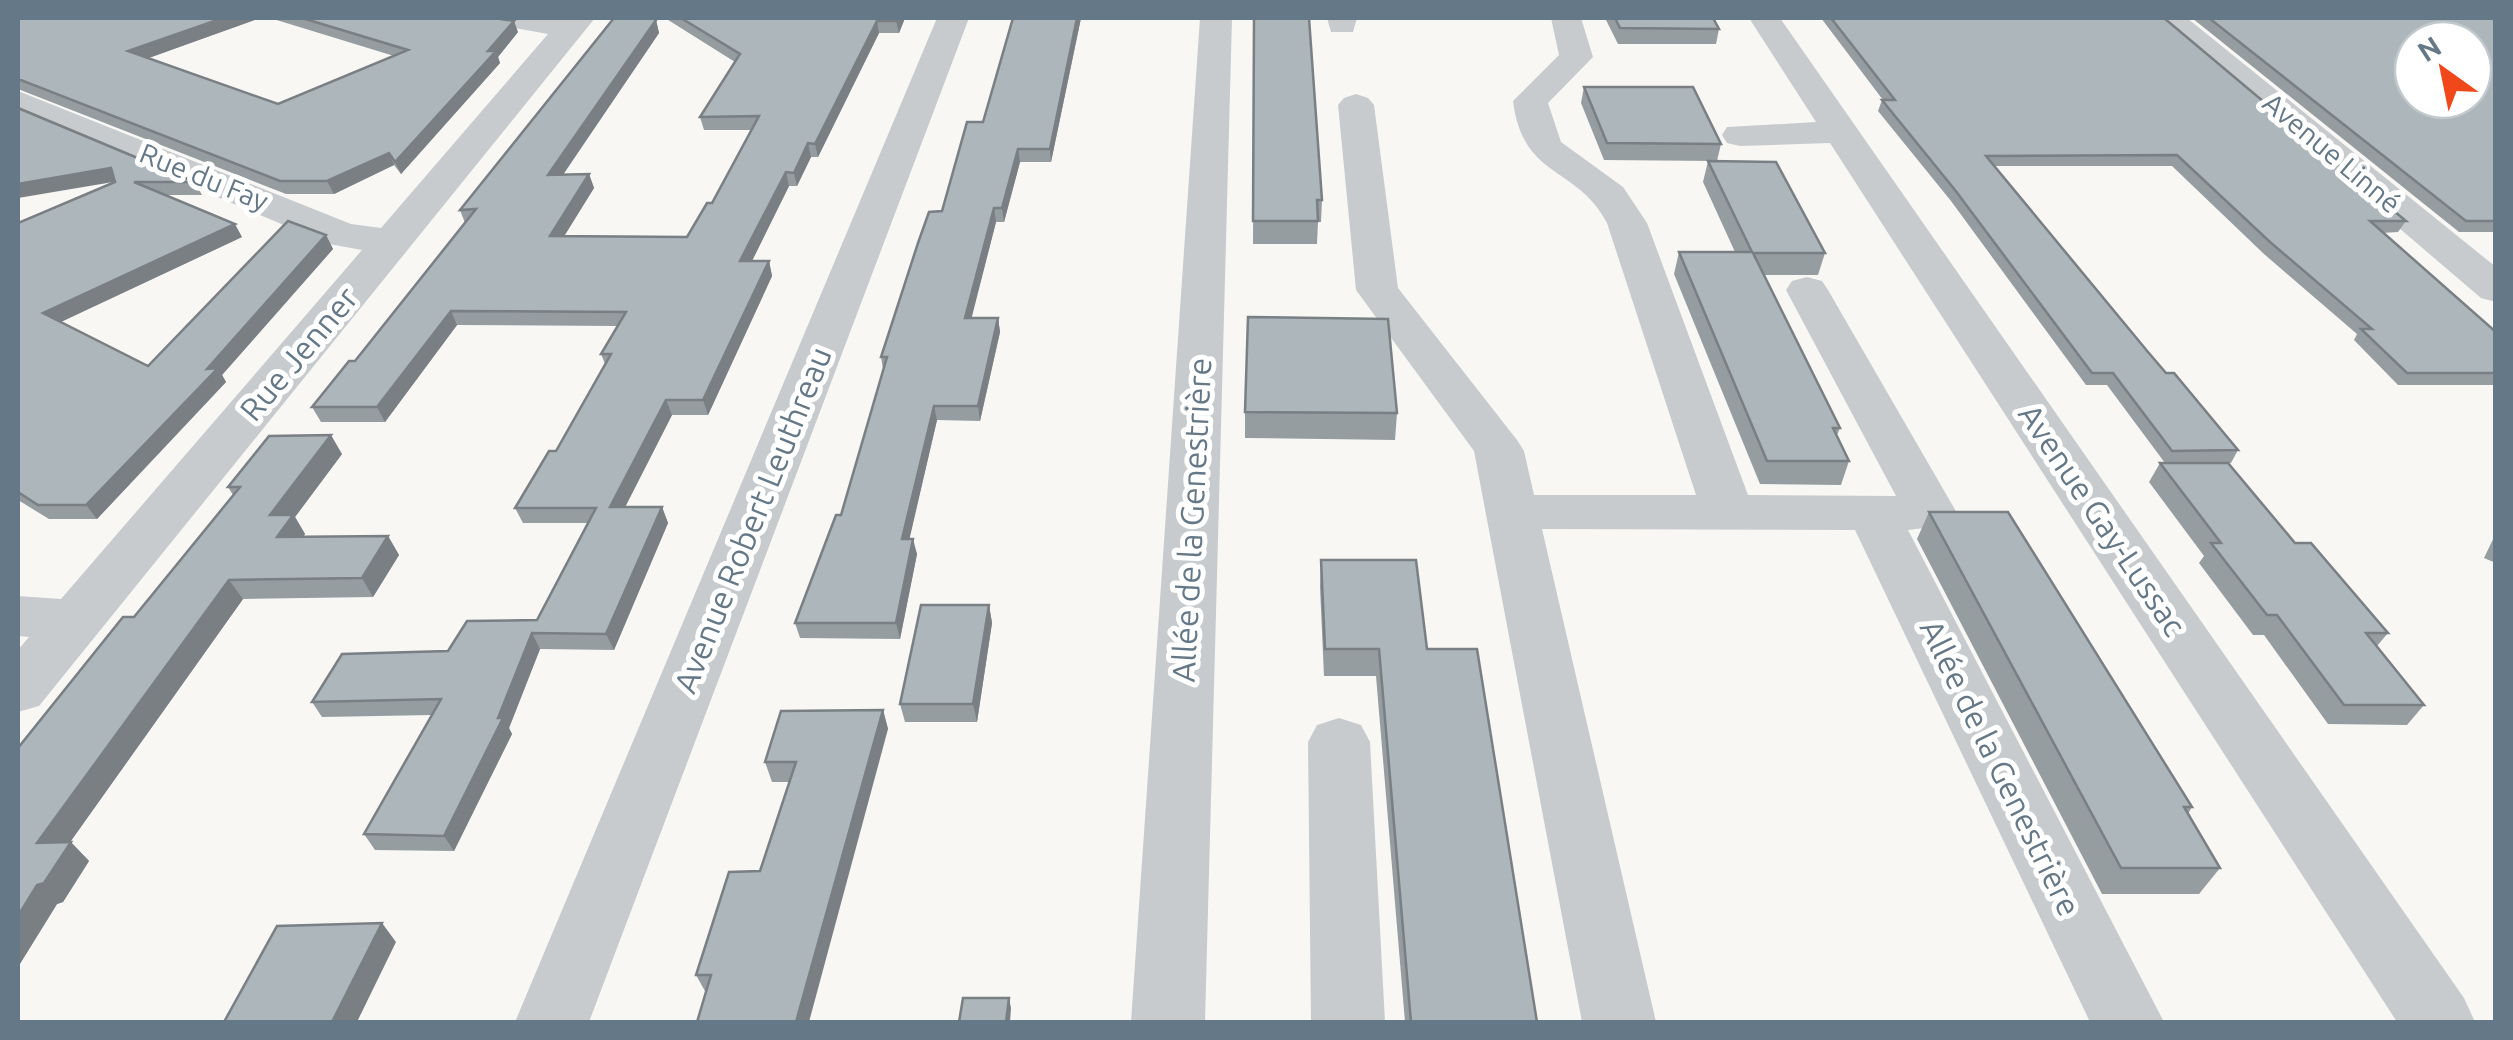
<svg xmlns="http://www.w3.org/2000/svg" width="2513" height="1040" viewBox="0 0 2513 1040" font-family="Ubuntu,sans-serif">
  <rect width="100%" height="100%" fill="#f8f7f4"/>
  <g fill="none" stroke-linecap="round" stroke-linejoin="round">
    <path fill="#c7cbce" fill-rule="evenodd" d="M494 18H595L39 706 18 712V650L29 637 18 636V596L61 599 362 250 329 244 18 113V91L351 224 381 228 548 34 498 25Z
      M937 18H969L589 1022H515Z
      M1200 18H1232L1205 1022H1131Z
      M1327 18H1357L1353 32H1331Z
      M1551 18H1581L1593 57 1548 103 1561 142 1623 187 1647 223 1748 495 1896 496 1786 290 1792 281 1807 277 1822 281 1828 290 1957 513 1949 525 1908 530 2164 1022H2090L1855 530 1542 529 1656 1022H1582L1474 451 1356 290 1338 105 1344 98 1356 94 1368 98 1374 105 1398 288 1517 440 1524 451 1534 495H1696L1607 223C1577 165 1523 180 1513 101L1559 55Z
      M1749 18H1780L2464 998 2475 1022H2397L1830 143 1740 146 1727 143 1722 135 1727 127 1816 122Z
      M2153 18H2187L2496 267V302L2481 298Z
      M1339 718 1361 725 1370 742 1385 1022H1311L1308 742 1317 725Z"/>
  </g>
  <path fill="#959da1" d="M18 18H260L148 58 278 104 394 56 270 18H494L518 32 498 57 500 63 401 174 394 165 334 194H286L18 89Z
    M665 18H905L899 33H879L818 157H811L797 186H789L752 261H769L772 276 708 415H672L625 507H662L668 523 614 650 540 649 509 728 512 734 454 851 375 850 364 834 432 715 322 717 312 702 537 620 587 523H523L515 508 556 451 605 364 601 354 617 326 457 325 385 422H321L312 407 355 361 465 223 460 210 656 20 659 33 563 175 589 174 594 188 564 236 687 237 712 203 752 130H704L700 117 735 62Z
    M1013 18H1081L1051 162H1020L1004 222H996L971 318H998L1000 332 980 421 937 420 909 539 917 554 900 639 800 638 795 623 841 515 883 369 881 357 942 211 983 122Z
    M1254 18 1322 200 1321 222H1318L1317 244H1253Z
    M1605 18H1713L1719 29 1716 44H1618Z
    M1821 18H2164L2406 221 2398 232 2382 233 2496 332V385H2398L2354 340 2357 334 2264 254 2172 166H1995L2166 373 2238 450 2231 463H2174L2295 543 2388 633 2377 646 2424 705 2407 725 2328 724 2264 635H2253L2199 563 2204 556 2149 482 2160 463H2165L2107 385H2086L1951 201 1878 111 1882 100H1883Z
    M2192 18H2496V232H2459Z
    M1584 87 1721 144 1717 161 1604 160 1581 103Z
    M18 108 195 182 202 195H165L242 237 61 322 148 366 326 235 333 249 222 375 226 382 97 519H49L18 500V223L115 182Z
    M1708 161 1825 253 1818 275H1764L1840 428 1837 435 1849 461 1841 485 1760 484 1674 274 1679 252H1735L1703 182Z
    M1245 412 1397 413 1395 440 1245 438Z
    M342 454 295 517 305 534 303 537 388 536 399 555 373 597 243 599 70 842 89 861 63 902 57 904 18 967V748L134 617 233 495 228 487Z
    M1929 512 2192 807 2188 814 2220 868 2199 894H2102L1917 539Z
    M2496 533V563L2484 558Z
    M1321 560 1427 649 1537 1022H1405L1376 676H1324L1320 587Z
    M989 605 992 623 977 722H905L900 704Z
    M883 710 888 729 706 993 696 975 760 871 789 782H772L765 762Z"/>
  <path fill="#797f83" d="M223 18H260L135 63 128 51Z
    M898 18H905L899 33 896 21Z
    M1077 18H1081L1051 162 1050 149Z
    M656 20 659 33 553 189 548 175Z
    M514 21 518 32 498 57 500 63 401 174 395 162Z
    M877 21 879 33 818 157 815 144Z
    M808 143 811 157 797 186 794 173Z
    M1018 149 1020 162 1004 222 1002 208Z
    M389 153 394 165 334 194 327 181Z
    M111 168 119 181 18 198V184Z
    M786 172 789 186 745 275 740 261Z
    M589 174 594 188 555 251 550 236Z
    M994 208 996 222 968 332 965 318Z
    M235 224 242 237 52 326 43 313Z
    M326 235 333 249 222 375 226 382 97 519 86 505Z
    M769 261 772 276 708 415 703 400Z
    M451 311 457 325 385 422 377 407Z
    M998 318 1000 332 980 421 978 406Z
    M666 400 672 415 617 523 610 507Z
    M934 406 937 420 906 554 902 539Z
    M331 435 342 454 295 517 305 534 290 556 277 537 270 515Z
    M662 507 668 523 614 650 606 634Z
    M388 536 399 555 373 597 362 578Z
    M913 539 917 554 900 639 896 623Z
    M229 580 243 599 56 862 37 843Z
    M989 605 992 623 977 722 973 704Z
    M532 633 540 649 509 728 512 734 454 851 444 836 498 718Z
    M883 710 888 729 809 1022H796Z
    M71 842 89 861 63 902 57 904 18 967V916L37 885Z
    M382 923 396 942 357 1022H332Z
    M1009 998 1011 1008 1010 1022H1006Z"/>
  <path fill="#adb6bb" stroke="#797f83" stroke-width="2.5" fill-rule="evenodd" d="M18 18H223L128 51 278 104 408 50 302 18H494L514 21 488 51H496L395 162 389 153 327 181H280L18 79Z
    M614 18H652L656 20 548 175 589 174 550 236 687 237 707 203H712L759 116 700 117 740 54 681 18H898L896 21H877L815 144 808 143 794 173 786 172 740 261H769L703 400H666L610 507H662L606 634 532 633 498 718H503L444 836 364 834 441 699 312 702 342 654 448 651 467 621 537 620 596 508H515L549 451H556L611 354H601L626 312 451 311 377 407H312L349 361H355L476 209 460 210Z
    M1013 18H1077L1050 149H1018L1002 208H994L965 318H998L978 406H934L902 539H913L896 623H795L836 515H841L887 357H881L918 243 929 212 942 211 967 122H983Z
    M1254 18H1309L1322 200H1317L1318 221H1253Z
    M1615 18H1713L1719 29 1620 28Z
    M1831 18H2164L2406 221H2370L2496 332V373H2407L2361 329H2372L2270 242 2177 155 1986 156 2148 352 2166 373H2174L2238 450 2172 451 2113 373H2092L1955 190 1882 100H1895Z
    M2209 18H2496V221H2466ZM2413 40H2473V100H2413Z
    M1584 87H1693L1721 144 1607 143Z
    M18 108 195 182H134L235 224 43 313 148 366 288 221 326 235 207 369 218 368 86 505H38L18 492V223L115 182 111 168 18 184Z
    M1708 161 1776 162 1825 253H1753L1840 428H1833L1849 461H1767L1679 252H1752Z
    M1248 317 1388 319 1397 413 1245 412Z
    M331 435 270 515H293L277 537 388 536 362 578 229 580 37 843 71 842 44 883 37 885 18 916V748L123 617H134L240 487H228L269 436Z
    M2160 463H2228L2295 543H2311L2388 633H2366L2424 705H2344L2277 615H2267L2211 543H2221Z
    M1929 512H2008L2192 807H2184L2220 868H2121Z
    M1321 560H1416L1427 649H1477L1537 1022H1411L1379 649H1325Z
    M921 605H989L973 704H900Z
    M883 710 796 1022H697L711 975H696L729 872 760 871 796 762H765L781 711Z
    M382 923 332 1022H224L277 926Z
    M963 998H1009L1006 1022H959Z"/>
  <g text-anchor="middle" stroke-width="10" stroke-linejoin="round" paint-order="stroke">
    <g font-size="28" fill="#647887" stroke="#fff">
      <text transform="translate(2332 153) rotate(40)" y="10">Avenue Linné</text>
      <text transform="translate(204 177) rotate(22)" y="10">Rue du Fay</text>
    </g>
    <g font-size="32" fill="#647887" stroke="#fff">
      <text transform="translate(299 354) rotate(-50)" y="11">Rue Jenner</text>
      <text transform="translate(753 520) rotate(-68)" y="11">Avenue Robert Leuthreau</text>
      <text transform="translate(1192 520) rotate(-87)" y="11">Allée de la Genestrière</text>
      <text transform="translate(2102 520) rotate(56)" y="11">Avenue Gay-Lussac</text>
      <text transform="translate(2000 768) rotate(64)" y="11">Allée de la Genestrière</text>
    </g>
  </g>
  <rect width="2513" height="1040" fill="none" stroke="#647887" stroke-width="40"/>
  <g transform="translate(2443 70) rotate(327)"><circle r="48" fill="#ffffff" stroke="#c1c9cf" stroke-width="2.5"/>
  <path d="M0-8L18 38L0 25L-18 38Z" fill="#f0481b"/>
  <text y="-15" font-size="28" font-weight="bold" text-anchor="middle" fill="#647887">N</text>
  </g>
</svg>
